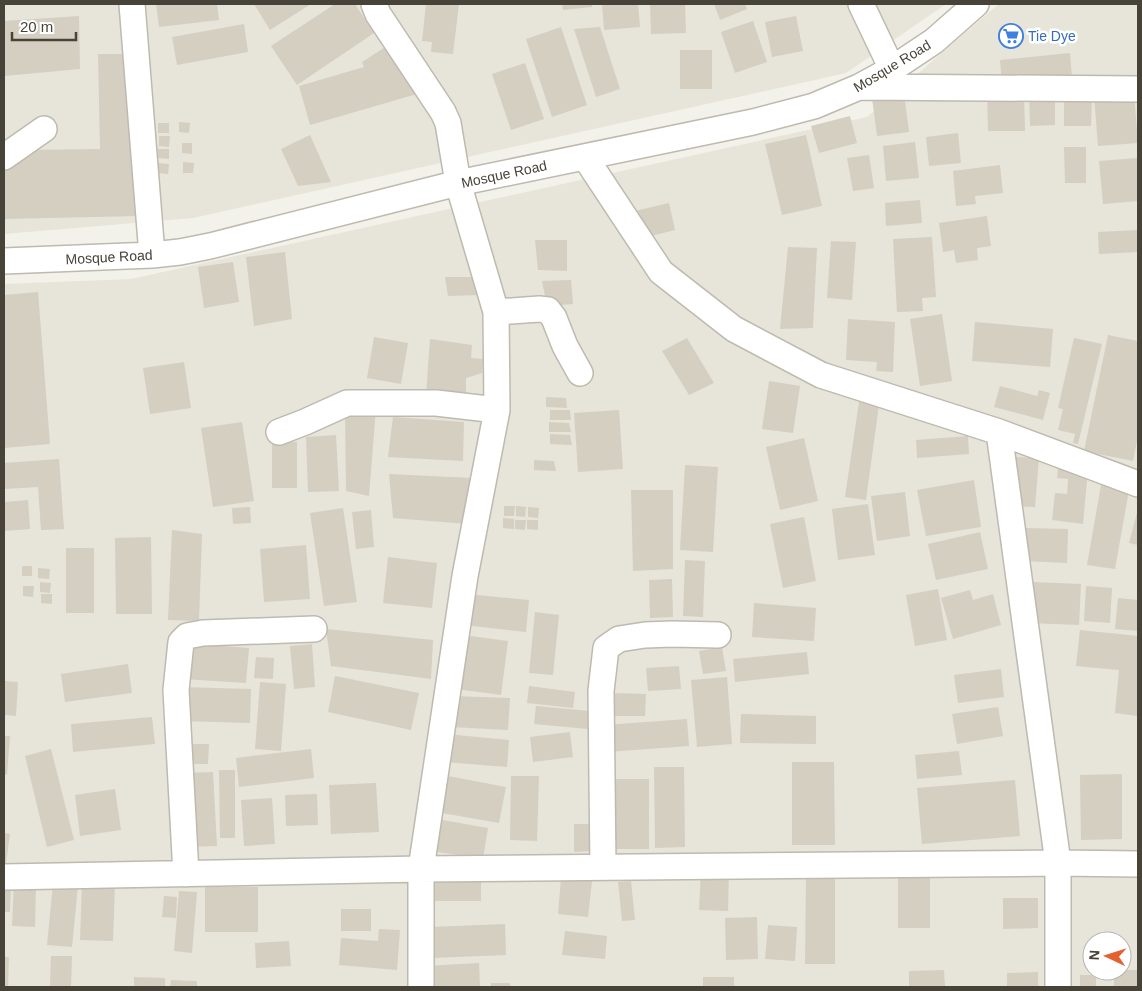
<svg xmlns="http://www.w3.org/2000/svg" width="1142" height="991" viewBox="0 0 1142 991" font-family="Helvetica,sans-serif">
  <rect width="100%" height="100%" fill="#f3f2ea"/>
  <path fill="#e7e4d9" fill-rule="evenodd" d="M4 4H946L846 73 193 218 4 234Z
    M999 4H1138V987H4V284L131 279 867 117ZM1092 941H1122V971H1092Z"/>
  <path fill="#d4cfc1" d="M156 4H217L219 20 159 27Z
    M254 4H311L270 30Z
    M335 4H355L374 33 297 85 271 46Z
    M426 4H459L453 54 431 52 432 42 422 41Z
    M562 4H592V7L563 10Z
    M602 4H638L640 27 604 30Z
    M650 4H685L686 33 651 34Z
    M714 4H745L747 9 720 20Z
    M79 16 80 69 4 76V21Z
    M796 16 803 51 772 57 765 22Z
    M753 21 767 62 735 73 721 32Z
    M244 24 248 52 177 65 172 37Z
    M561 27 587 105 552 117 526 39Z
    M600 27 620 89 596 97 574 29Z
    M387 46 417 94 310 125 299 86 364 67 362 62Z
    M680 50H712V89H680Z
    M1070 53 1072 78 1002 85 1000 60Z
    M98 54H135L138 216 4 219V163L24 150 100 149Z
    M525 63 544 119 511 130 492 74Z
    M1055 92V125L1030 126 1029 93Z
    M904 93 909 132 877 136 872 98Z
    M1024 93 1025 131H988L987 94Z
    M1134 93 1138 143 1098 146 1094 96Z
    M1064 100H1092L1091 126H1064Z
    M850 116 857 143 819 153 811 126Z
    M179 122 190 123 189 133 179 132Z
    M158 123H169V133H158Z
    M958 133 961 163 929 166 926 137Z
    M310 135 331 182 298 186 281 149Z
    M806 135 822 206 782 215 765 144Z
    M159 136H170L169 147 159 146Z
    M915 142 919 178 886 181 883 146Z
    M182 143H192V154L182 153Z
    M1064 147H1086V183H1065Z
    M158 149H169V159L158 158Z
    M869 155 874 188 853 191 847 158Z
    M1138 158V201L1103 204 1099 161Z
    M183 162 194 163 193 173H183Z
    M158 163 169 164 168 174 158 173Z
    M1000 165 1003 193 975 196 976 204 956 206 953 171Z
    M920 200 922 223 886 226 885 203Z
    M669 203 675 230 647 237 631 212Z
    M987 216 991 246 977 248 978 260 956 263 954 250 943 252 939 223Z
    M1138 230V252L1099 254 1098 232Z
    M932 237 936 297 922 298 923 311 897 312 893 239Z
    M535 240H567V271L538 270Z
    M831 241 856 242 852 300 827 298Z
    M788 247 817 248 813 328 780 329Z
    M285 252 292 319 254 326 246 257Z
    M233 262 239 302 204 308 198 267Z
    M445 277H478L480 295 448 296Z
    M571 280 573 304 547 306 542 281Z
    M38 292 50 444 4 448V295Z
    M942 314 952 381 920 386 910 319Z
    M848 319 895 322 893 372 876 371 877 362 846 360Z
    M975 322 1053 329 1050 367 972 361Z
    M1108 335 1138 341V436L1133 461 1084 451Z
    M374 337 408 343 401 384 367 378Z
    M687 338 714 383 689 395 662 351Z
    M1074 338 1102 344 1078 444 1073 443 1075 434 1058 430 1063 409 1058 408Z
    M430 339 472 345 471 358 483 359 482 373 466 378V401L426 395Z
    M184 362 191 408 150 414 143 368Z
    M769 381 800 386 793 433 762 429Z
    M1000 386 1037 396 1039 390 1050 393 1043 420 994 407Z
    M546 397 566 398 567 408 546 407Z
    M859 402 879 405 866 500 845 497Z
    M376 408 369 496 346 491 345 409Z
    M550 410H570L571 420H550Z
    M619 410 623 469 578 472 574 413Z
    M393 417 464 422 463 461 388 457Z
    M242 422 254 501 213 507 201 428Z
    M549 422 569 423 571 432H549Z
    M550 434 570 435 572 445 550 444Z
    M336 435 339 491 308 492 306 437Z
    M968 436 969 454 917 458 916 440Z
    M804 438 818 501 780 510 766 447Z
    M272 442H297V488H272Z
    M1015 457 1039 458 1035 507 1011 506Z
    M59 459 64 529 41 530 38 487 4 489V463Z
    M534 460 554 461 556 471 534 470Z
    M685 465 718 467 713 552 680 550Z
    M1058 466 1088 470 1083 524 1052 520 1055 493 1067 494 1068 479 1057 478Z
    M389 474 472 478 467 524 393 518Z
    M974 480 981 527 926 536 917 490Z
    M1101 485 1129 490 1115 569 1087 565Z
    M631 490H673V569L633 571Z
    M905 492 910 536 877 541 871 496Z
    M28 500 30 529 4 531V502Z
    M868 504 875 555 838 560 832 509Z
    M504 506H515L514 516H504Z
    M516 506 526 507 525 517 516 516Z
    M250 507 251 523 233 524 232 508Z
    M528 507 539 508 538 518 528 517Z
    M343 508 357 602 324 606 310 513Z
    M1138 509V545L1129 543Z
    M371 510 374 547 356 549 352 512Z
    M804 517 816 581 783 588 770 524Z
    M503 518 514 519V529L503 528Z
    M515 520H526L525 530 515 529Z
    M527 520H538V530L527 529Z
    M1025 528 1068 529 1067 563 1024 561Z
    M172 530 202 534 199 621 168 620Z
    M980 532 988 569 936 580 928 544Z
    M151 537 152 614H116L115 538Z
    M306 545 310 599 264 602 260 549Z
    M66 548H94V613H66Z
    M388 557 437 563 432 608 383 603Z
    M685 560 705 561 703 617 683 616Z
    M22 566H32V576H22Z
    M38 568 50 569 49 579 38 578Z
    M672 579 673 617 650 618 649 580Z
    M40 582 51 583 50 593 40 592Z
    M1031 582 1081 584 1079 625 1029 623Z
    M23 586H34L33 597 23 596Z
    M1086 586 1112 588 1110 623 1084 621Z
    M938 589 947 640 915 646 906 595Z
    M970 590 973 600 993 594 1001 625 953 639 941 598Z
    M41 594H52V604L41 603Z
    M466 594 529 600 526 632 463 625Z
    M1118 598 1138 600V631L1115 629Z
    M754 603 816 608 814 641 752 637Z
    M535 612 559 615 553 675 529 673Z
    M326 629 433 640 431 679 331 666Z
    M1080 630 1138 636V716L1115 713 1119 670 1076 666Z
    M463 635 508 641 501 695 456 689Z
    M185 643 249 648 246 683 183 679Z
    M312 644 315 687 294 689 290 646Z
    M722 647 726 671 703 674 699 651Z
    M807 652 809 674 735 682 733 659Z
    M256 657 274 658 273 679 254 678Z
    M128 664 132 693 65 702 61 674Z
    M679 666 681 689 648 691 646 668Z
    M1001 669 1004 697 958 703 954 675Z
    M335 676 419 693 411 730 328 712Z
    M727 677 732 744 697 747 691 680Z
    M4 681 18 682 16 716 4 715Z
    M260 682 286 684 281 751 255 749Z
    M529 686 575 692 573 708 527 703Z
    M181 687 251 689 250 723 180 721Z
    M613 693 646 694 645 716H613Z
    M452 696 510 698 508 730 451 727Z
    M536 706 590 711 588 729 534 724Z
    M998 707 1003 736 957 744 952 714Z
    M741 714 816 716V744L740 743Z
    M152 717 155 744 73 752 71 724Z
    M687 719 689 746 607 752 605 725Z
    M570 732 573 757 533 762 530 737Z
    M447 734 509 740 507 767 445 762Z
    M4 736H10L7 775 4 774Z
    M187 744H209L208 764H187Z
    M51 749 74 840 47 847 25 756Z
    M311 749 314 778 239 787 236 758Z
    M959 751 962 775 917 779 915 755Z
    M792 762H834L835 845H792Z
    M654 767H684L685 847 655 848Z
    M219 770H235V838H220Z
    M213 772 217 846 189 847 184 773Z
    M1122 774V839L1081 840 1080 775Z
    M443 775 506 787 499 823 436 812Z
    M511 776H539L537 841 510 840Z
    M615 779H649V849H615Z
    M1015 780 1020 836 922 844 917 788Z
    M376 783 379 832 331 834 329 785Z
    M115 789 121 830 80 836 75 795Z
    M317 794 318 825 286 826 285 795Z
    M272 798 275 844 244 846 241 800Z
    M431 818 488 828 483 859 425 850Z
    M574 824H591V851L574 852Z
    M4 833 10 834 5 871H4Z
    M701 869 729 870 728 911 699 910Z
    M898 869 930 870V928H898Z
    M424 870H481V901H425Z
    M806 877H835V964H805Z
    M561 878 592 881 588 917 558 914Z
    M4 881H11L10 912H4Z
    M631 881 635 920 622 921 618 882Z
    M14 882 36 883 35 927 12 926Z
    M82 882 115 883 113 941 80 940Z
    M53 884 78 886 72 947 47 945Z
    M205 887H258V932H205Z
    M179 891 197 892 192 953 174 951Z
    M164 896 177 897 176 918 162 917Z
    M1003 898H1038V928L1003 929Z
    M341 909H371V931H341Z
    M757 917 758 959 726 960 725 918Z
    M505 924 506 955 431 958 430 927Z
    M768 925 797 927 795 961 765 959Z
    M379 929 400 930 397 970 339 965 341 938 378 941Z
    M565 931 607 936 605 959 562 955Z
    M289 941 291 966 256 968 255 943Z
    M51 956H72L71 987 50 986Z
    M4 957H9L8 987H4Z
    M479 963 480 987H426L425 966Z
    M944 970 945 987H909V971Z
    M1122 970H1138V987H1114V971H1122Z
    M1038 972V987H1007V973Z
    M1080 975H1096V987H1080Z
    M134 977 165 978V987H134Z
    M703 977H734V987H703Z
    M171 980 197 981V987H170Z
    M491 983H510V987H491Z"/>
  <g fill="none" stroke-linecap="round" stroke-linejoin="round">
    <defs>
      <path id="minor" d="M132 4 152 255
        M374 4 378 14 443 112 448 123 458 183 496 312 497 410 465 576 421 869V987
        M861 4 892 69
        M861 87 1138 89
        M4 157 44 129
        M585 157 661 272 734 329 821 375 999 432 1138 484
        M4 261 152 255 180 252 210 246 458 183 753 122 814 106 859 87 892 69 934 41 976 4
        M496 312 539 309 548 310 554 318 565 346 580 373
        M279 432 305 422 347 403H436L497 410
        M999 432 1058 863V987
        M603 867 601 691 606 648 619 639 645 635 672 634 718 635
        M186 874 176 690 181 642 187 636 203 633 314 629
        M4 877 421 869 1058 863 1138 864"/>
    </defs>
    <use href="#minor" stroke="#bebaae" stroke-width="28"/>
    <use href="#minor" stroke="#fff" stroke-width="25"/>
  </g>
  <defs>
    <symbol id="supermarket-ring" viewBox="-11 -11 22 22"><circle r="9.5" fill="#fff" stroke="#3f7fe0" stroke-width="1.5"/><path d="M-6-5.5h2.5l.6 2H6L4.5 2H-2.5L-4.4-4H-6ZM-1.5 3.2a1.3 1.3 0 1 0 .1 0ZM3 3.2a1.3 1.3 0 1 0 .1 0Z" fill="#3f7fe0"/></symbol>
  </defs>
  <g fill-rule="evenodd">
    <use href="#supermarket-ring" x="997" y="22" width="28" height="28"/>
  </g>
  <g text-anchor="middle" stroke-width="5" stroke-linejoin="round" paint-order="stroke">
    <g font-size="14" fill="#366cbe" stroke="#fff" text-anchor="start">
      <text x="1028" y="41">Tie Dye</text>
    </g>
    <g font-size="14" fill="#474339" stroke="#fff">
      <text transform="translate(892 66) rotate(-31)" y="5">Mosque Road</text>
      <text transform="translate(504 174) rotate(-12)" y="5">Mosque Road</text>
      <text transform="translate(109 257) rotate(-3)" y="5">Mosque Road</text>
    </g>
  </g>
  <rect width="1142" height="991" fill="none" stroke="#474339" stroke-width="10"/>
  <g transform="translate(1107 956) rotate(274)"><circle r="24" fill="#ffffff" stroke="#b5b4b0"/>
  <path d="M0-4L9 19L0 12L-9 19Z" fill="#e36031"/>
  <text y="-8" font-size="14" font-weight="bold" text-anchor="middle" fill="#474339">N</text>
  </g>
  <path d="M12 32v8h64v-8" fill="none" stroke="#474339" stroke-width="2.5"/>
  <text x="20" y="32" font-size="15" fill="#474339" stroke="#ffffff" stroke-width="4" paint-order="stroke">20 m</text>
</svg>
